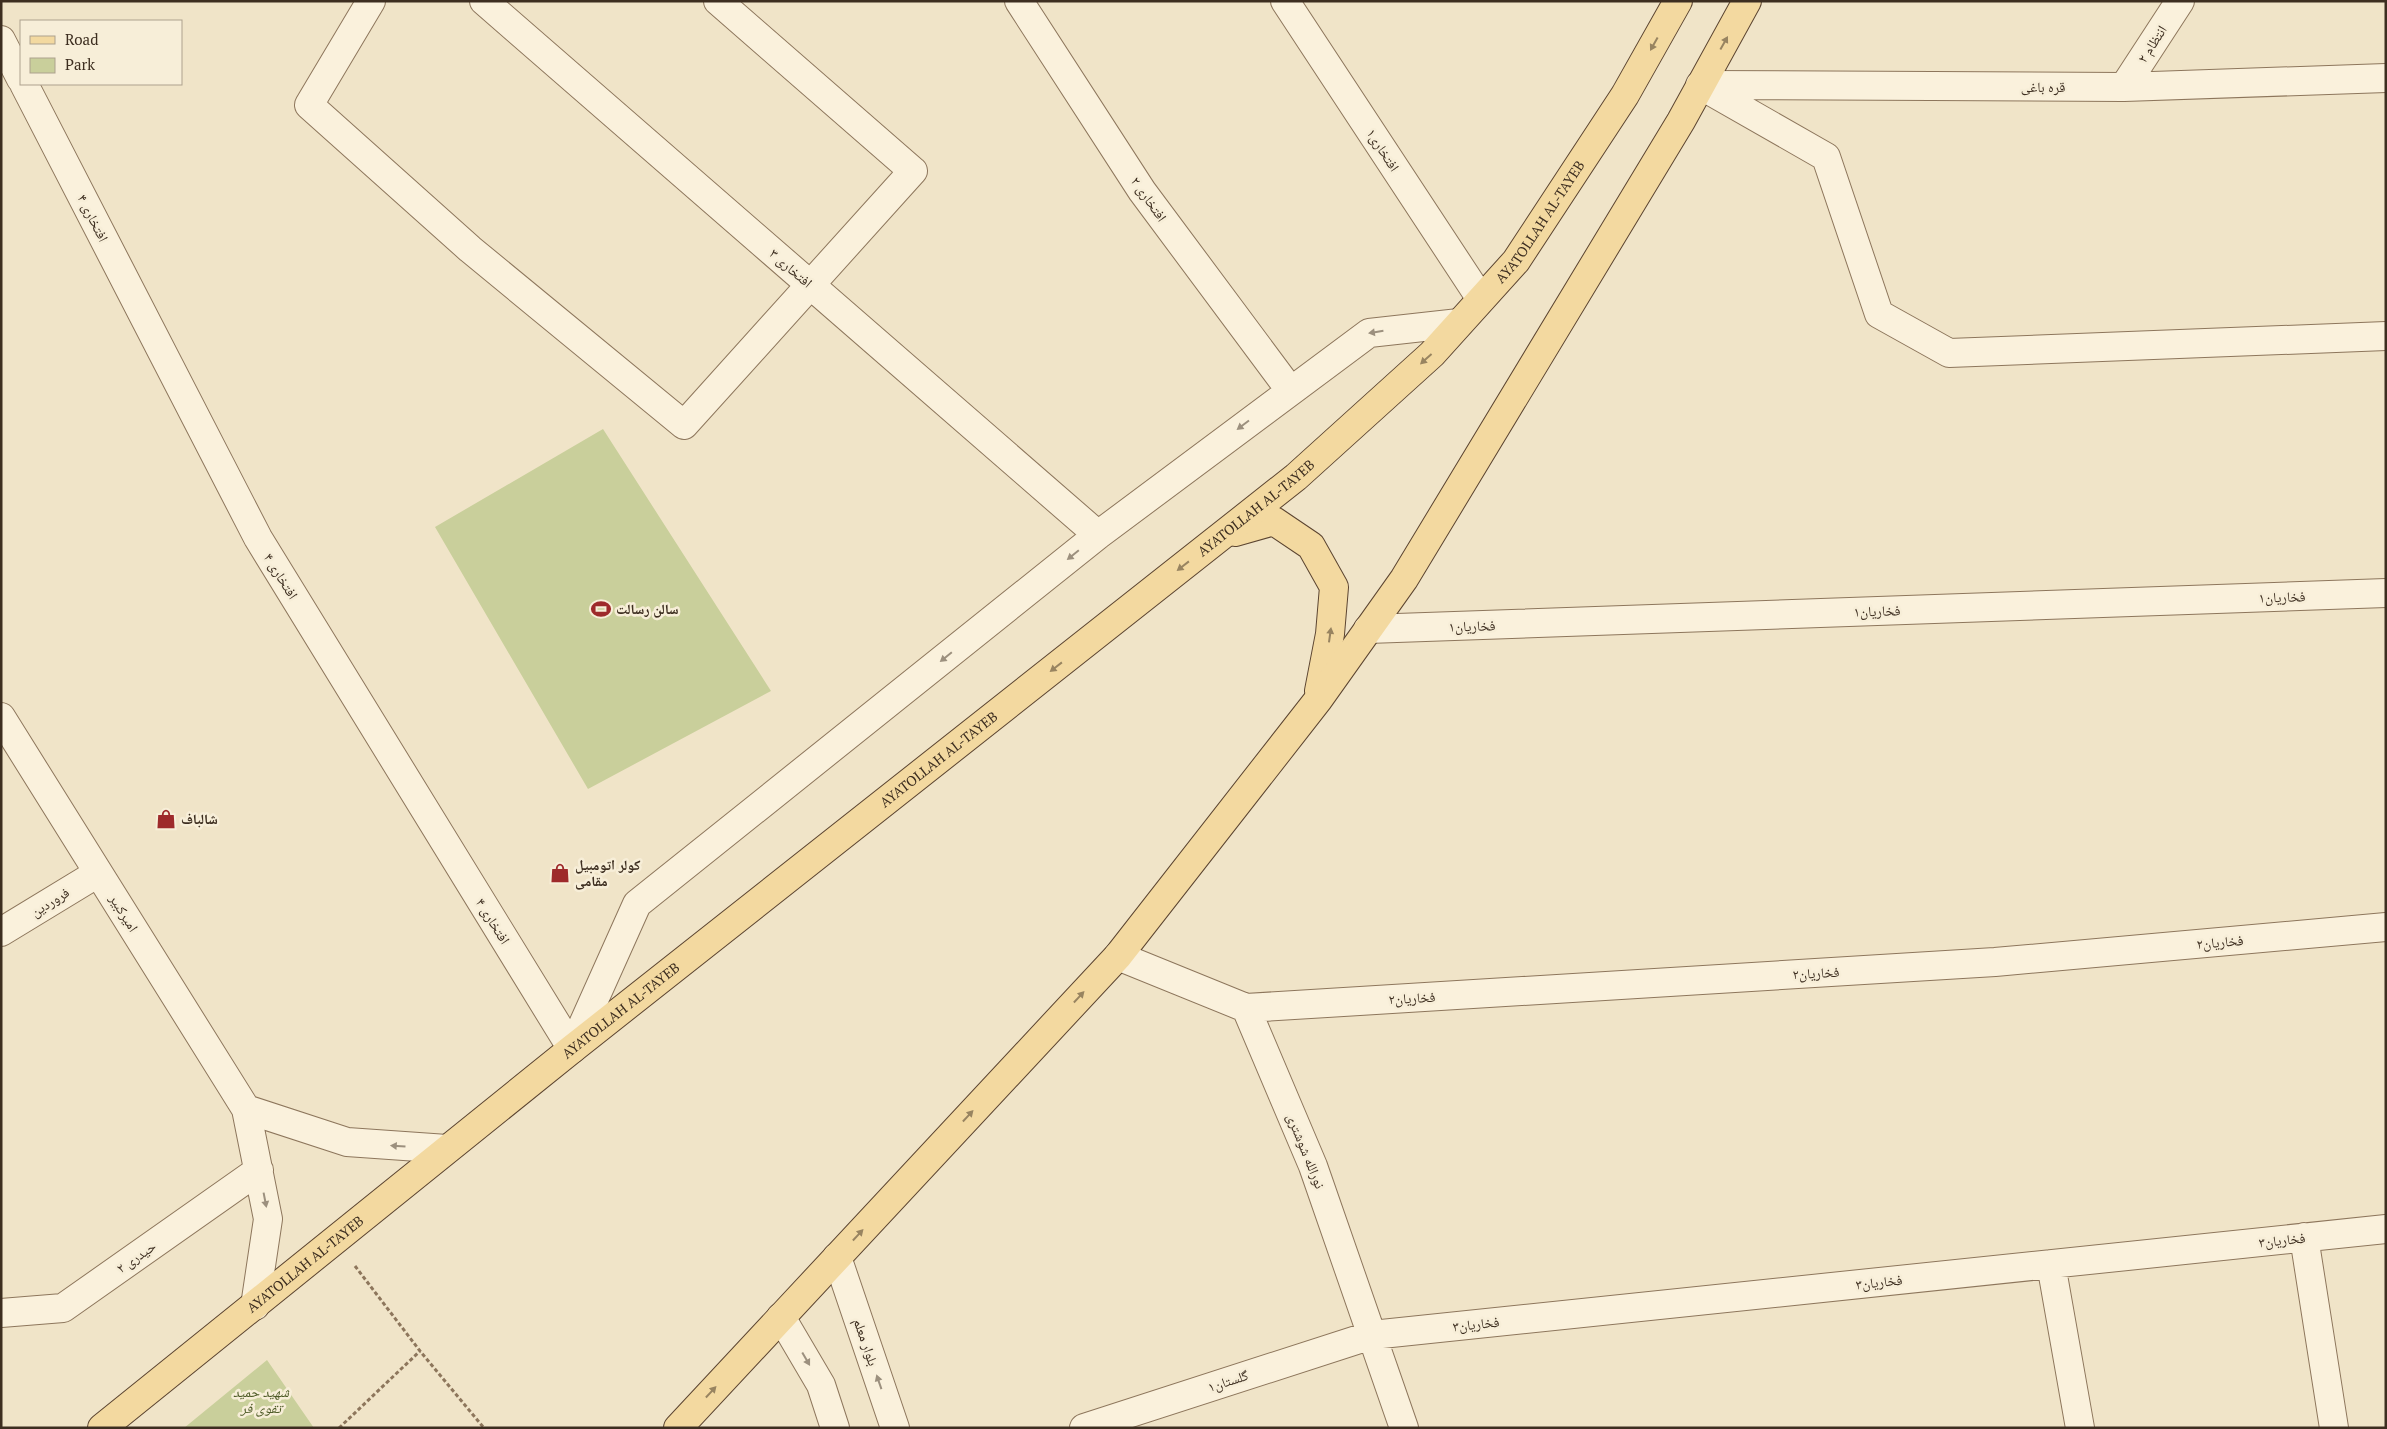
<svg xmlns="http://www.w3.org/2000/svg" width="2387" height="1429" viewBox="0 0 2387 1429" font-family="'PT Serif','Noto Naskh Arabic',serif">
  <rect width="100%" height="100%" fill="#f0e4c8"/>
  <path fill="#c9cf9b" d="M603 429 771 691 588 789 435 527Z
    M267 1360 314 1428H184Z"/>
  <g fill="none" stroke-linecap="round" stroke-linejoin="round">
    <defs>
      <path id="minor" d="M371 1 309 105 470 249 684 425 913 171 718 1
        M484 1 1098 535
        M1019 1 1142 191 1290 390
        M1285 1 1481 299
        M1 40 21 79
        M24 84 258 538 572 1049
        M1700 85 1826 157 1879 314 1949 353 2386 336
        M1702 85 2124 87 2386 78
        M2124 87 2180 1
        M1368 629 2386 593
        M1 717 246 1109
        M1 932 98 873
        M1118 956 1246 1008 1313 1166 1404 1428
        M1246 1008 1995 962 2386 927
        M572 1049 637 904 1098 535 1369 333 1459 323
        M2304 1237 2334 1428
        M837 1257 895 1428
        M2051 1264 2080 1428
        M255 1306 268 1219 246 1109 347 1142 447 1149
        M1 1313 63 1308 259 1170
        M781 1317 821 1385 835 1428
        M1084 1428 1372 1335 2386 1229"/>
      <g id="major">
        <path d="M1235 532 1274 521 1311 546 1334 587 1330 634 1319 691"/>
        <path id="s1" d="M102 1428 572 1049 1296 477 1432 354 1516 261 1625 95 1678 1"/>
        <path d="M678 1428 1118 956 1318 700 1404 579 1681 121 1747 1"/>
      </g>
    </defs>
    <use href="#minor" stroke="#8d765c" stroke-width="30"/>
    <use href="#major" stroke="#5b4430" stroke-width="30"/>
    <path stroke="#8d765c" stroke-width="3" stroke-dasharray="4 2.5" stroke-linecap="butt" d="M355 1266 420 1351 484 1428
      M339 1428 420 1351"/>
    <use href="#minor" stroke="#faf1dc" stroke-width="28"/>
    <use href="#major" stroke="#f3d9a0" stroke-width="28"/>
  </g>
  <defs><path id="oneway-solid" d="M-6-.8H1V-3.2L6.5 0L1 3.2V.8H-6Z" transform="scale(1.25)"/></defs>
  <g fill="#988460">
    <use href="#oneway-solid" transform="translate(1724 43) rotate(-61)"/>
    <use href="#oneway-solid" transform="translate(1654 44) rotate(119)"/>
    <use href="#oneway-solid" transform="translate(1426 359) rotate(138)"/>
    <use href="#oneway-solid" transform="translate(1183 566) rotate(142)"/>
    <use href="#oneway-solid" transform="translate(1330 635) rotate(-82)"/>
    <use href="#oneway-solid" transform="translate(1056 667) rotate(142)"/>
    <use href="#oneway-solid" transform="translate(1079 997) rotate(-47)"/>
    <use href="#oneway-solid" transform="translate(968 1116) rotate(-47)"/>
    <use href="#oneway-solid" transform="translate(858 1235) rotate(-47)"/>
    <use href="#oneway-solid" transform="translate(711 1392) rotate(-47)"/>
  </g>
  <g fill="#9c907e">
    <use href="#oneway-solid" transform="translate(1376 332) rotate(171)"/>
    <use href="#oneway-solid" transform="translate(1243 425) rotate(143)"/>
    <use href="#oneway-solid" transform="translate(1073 555) rotate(141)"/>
    <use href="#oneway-solid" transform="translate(946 657) rotate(141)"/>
    <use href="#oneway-solid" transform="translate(398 1146) rotate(-176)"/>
    <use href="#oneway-solid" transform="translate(265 1200) rotate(79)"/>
    <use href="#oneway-solid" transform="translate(806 1359) rotate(60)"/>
    <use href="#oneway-solid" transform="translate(879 1382) rotate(-109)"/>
  </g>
  <defs>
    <symbol id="stadium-bare" viewBox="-9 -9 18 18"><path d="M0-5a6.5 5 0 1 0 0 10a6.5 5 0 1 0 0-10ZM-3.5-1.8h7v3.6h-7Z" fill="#9e2a2b" stroke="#f7eed8" stroke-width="2.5" paint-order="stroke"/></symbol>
    <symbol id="shop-bare" viewBox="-9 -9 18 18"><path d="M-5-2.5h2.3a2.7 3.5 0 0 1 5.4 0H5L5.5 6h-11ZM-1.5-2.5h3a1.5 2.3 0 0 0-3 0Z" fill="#9e2a2b" stroke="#f7eed8" stroke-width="2.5" paint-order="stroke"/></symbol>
  </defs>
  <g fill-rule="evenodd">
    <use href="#stadium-bare" x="587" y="595" width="28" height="28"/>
    <use href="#shop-bare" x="152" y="805" width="28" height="28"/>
    <use href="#shop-bare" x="546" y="859" width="28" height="28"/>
  </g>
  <g text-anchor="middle" stroke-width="5" stroke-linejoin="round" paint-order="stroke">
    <g font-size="14" fill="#3d2e20" stroke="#f7eed8">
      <text transform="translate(2152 44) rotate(-57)" y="5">انتظام ۲</text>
      <text x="2043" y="92">قره باغی</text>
      <text transform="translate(1383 150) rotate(57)" y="5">افتخاری۱</text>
      <text transform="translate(1149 199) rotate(55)" y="5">افتخاری ۲</text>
      <text transform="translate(93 218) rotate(63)" y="5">افتخاری ۴</text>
      <text dy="5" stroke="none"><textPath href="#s1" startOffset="1881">AYATOLLAH AL-TAYEB</textPath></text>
      <text transform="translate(791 268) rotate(41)" y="5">افتخاری ۳</text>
      <text dy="5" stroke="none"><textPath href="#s1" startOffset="1476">AYATOLLAH AL-TAYEB</textPath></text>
      <text transform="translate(281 576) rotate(58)" y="5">افتخاری ۴</text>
      <text transform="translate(2282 597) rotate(-2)" y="5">فخاریان۱</text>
      <text transform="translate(1877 611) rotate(-2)" y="5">فخاریان۱</text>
      <text transform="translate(1472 626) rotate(-2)" y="5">فخاریان۱</text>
      <text dy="5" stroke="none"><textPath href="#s1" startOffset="1071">AYATOLLAH AL-TAYEB</textPath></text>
      <text transform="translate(50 902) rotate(-32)" y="5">فروردین</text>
      <text transform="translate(124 913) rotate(58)" y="5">امیرکبیر</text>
      <text transform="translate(493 921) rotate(58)" y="5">افتخاری ۴</text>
      <text transform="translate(2220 942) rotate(-5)" y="5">فخاریان۲</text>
      <text transform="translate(1816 973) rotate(-3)" y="5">فخاریان۲</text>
      <text transform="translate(1412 998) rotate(-3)" y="5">فخاریان۲</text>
      <text dy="5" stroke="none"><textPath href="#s1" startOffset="666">AYATOLLAH AL-TAYEB</textPath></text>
      <text transform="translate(1306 1151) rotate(68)" y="5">نورالله شوشتری</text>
      <text transform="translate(2282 1240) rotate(-6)" y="5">فخاریان۳</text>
      <text transform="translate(136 1257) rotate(-35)" y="5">حیدری ۲</text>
      <text dy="5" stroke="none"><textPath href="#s1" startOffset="261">AYATOLLAH AL-TAYEB</textPath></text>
      <text transform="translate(1879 1282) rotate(-6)" y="5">فخاریان۳</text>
      <text transform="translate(1476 1324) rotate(-6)" y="5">فخاریان۳</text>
      <text transform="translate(866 1342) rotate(71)" y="5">بلوار معلم</text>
      <text transform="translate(1228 1381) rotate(-18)" y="5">گلستان۱</text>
    </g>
    <g font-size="14" font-weight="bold" fill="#3d2e20" stroke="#f7eed8" text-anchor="start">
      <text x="616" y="614">سالن رسالت</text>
      <text x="181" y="824">شالباف</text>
      <text x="575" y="870">کولر اتومبیل<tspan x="575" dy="16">مقامی</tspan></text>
    </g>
    <g font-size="14" font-style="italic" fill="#4d5a26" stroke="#f7eed8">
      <text x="261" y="1397">شهید حمید<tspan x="261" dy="16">تقوی فر</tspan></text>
    </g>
  </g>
  <rect width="2387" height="1429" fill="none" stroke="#3d2e20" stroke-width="5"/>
  <rect x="20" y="20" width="162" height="65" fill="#f7eed8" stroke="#ada18e"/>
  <rect x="30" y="36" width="25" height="8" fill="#f3d9a0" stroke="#ada18e"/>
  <text x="65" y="45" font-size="15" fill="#3d2e20">Road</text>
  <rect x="30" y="58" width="25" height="15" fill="#c9cf9b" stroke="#ada18e"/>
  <text x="65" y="70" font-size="15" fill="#3d2e20">Park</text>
</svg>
